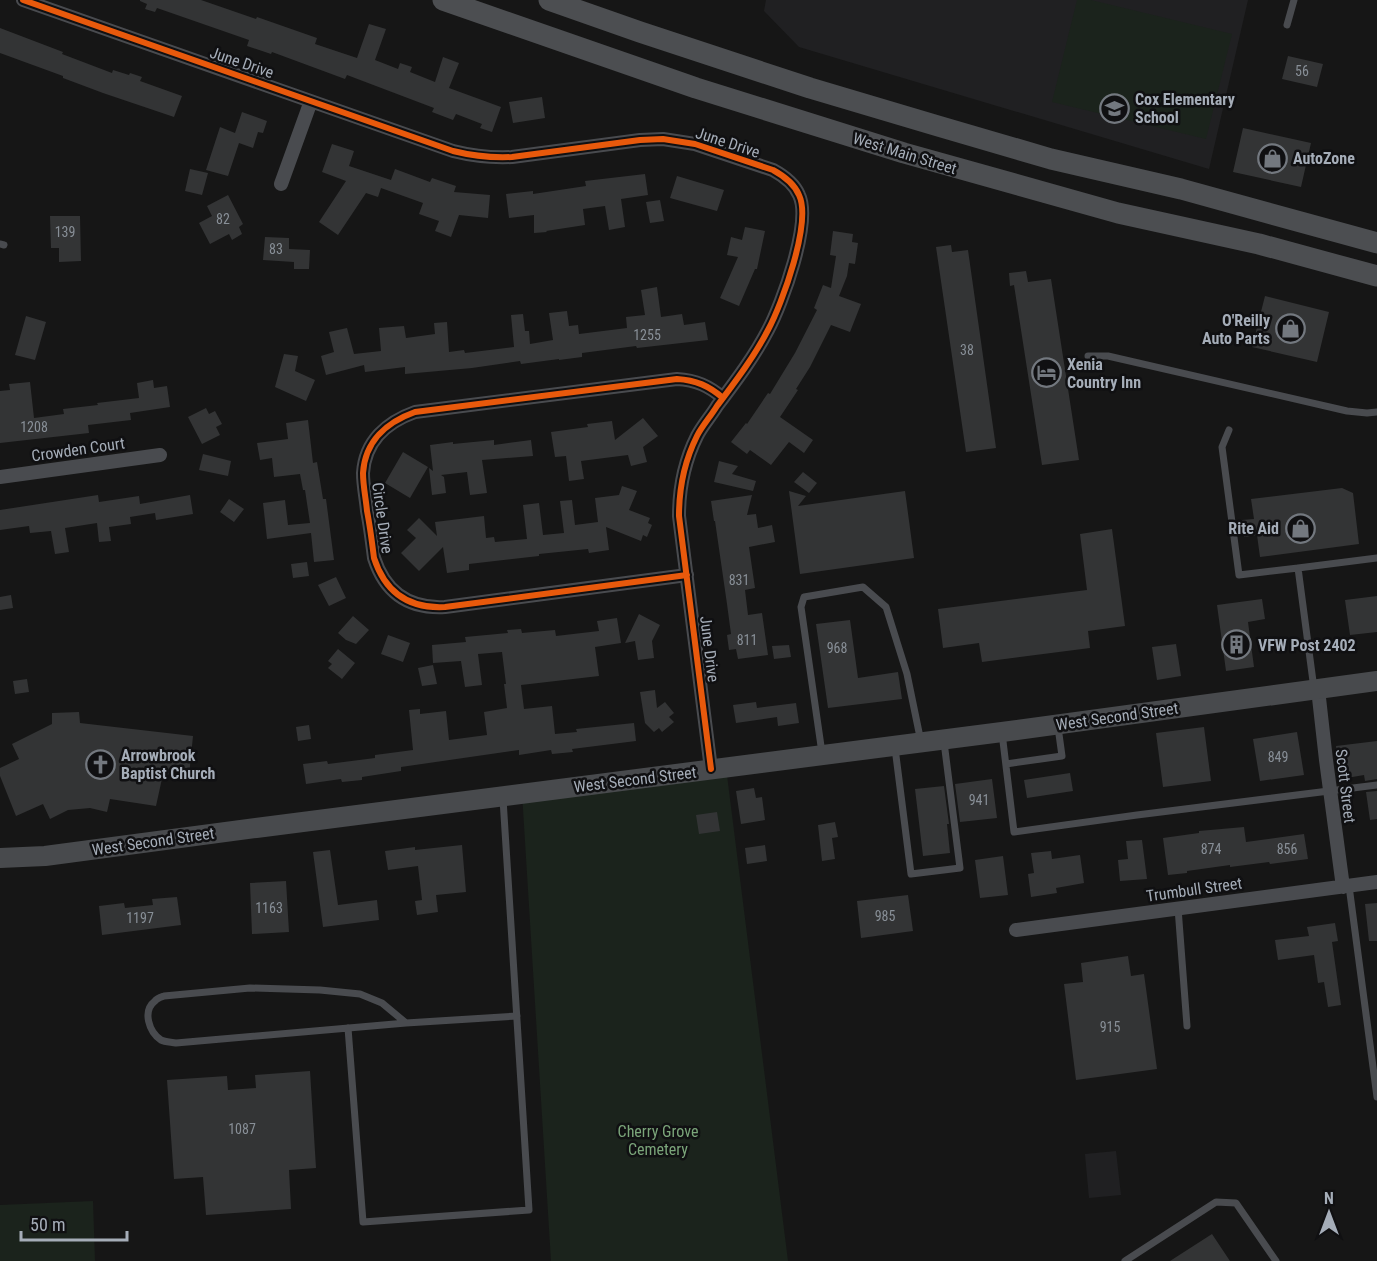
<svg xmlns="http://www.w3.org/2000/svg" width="1377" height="1261" viewBox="0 0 1377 1261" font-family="'Roboto Condensed',sans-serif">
  <rect width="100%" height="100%" fill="#161616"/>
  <path fill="#202022" d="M766 0H1248L1209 169 799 47 764 11Z
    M1116 1151 1121 1195 1089 1198 1085 1154Z"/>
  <path fill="#1b231c" d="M1077 0H1091L1232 34 1206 139 1052 102Z
    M726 767 788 1261H551L522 793Z
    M93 1201 95 1261H0V1205Z"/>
  <path fill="#333435" d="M140 0H201L256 19 257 17 317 38 315 44 357 58 369 24 386 29 375 60 398 69 400 63 412 67 410 72 435 82 443 57 459 63 449 88 501 107 492 132 480 128 482 124 456 114 453 120 432 112 434 108 347 75 345 79 272 52 271 54 247 46 249 40 157 8 155 12 145 9 147 4 140 1Z
    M0 28 63 52 62 54 112 73 113 70 129 75 130 73 142 77 140 81 182 96 174 117 103 93 63 78V76L0 53Z
    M1288 56 1323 64 1317 87 1282 79Z
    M542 97 545 118 513 123 509 102Z
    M242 112 267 121 263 133 258 132 253 148 239 143 228 176 206 170 220 127 235 133Z
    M1243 128 1311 143 1301 187 1233 172Z
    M332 144 354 151 349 166 391 180 395 169 430 182 432 178 456 186 454 192 490 195 488 218 459 215 451 237 435 231 439 221 419 214 423 203 381 188 378 197 366 193 338 235 319 222 346 181 322 172Z
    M190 169 208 173 202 195 185 191Z
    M645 174 648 195 621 199 625 227 609 230 605 206 583 209 585 225 546 231 547 232 534 233V215L509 218 506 194 533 191V194L586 186 585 181Z
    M677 176 724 190 717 211 670 198Z
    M228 195 243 224 239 227 242 234 232 240 229 234 210 244 199 223 212 216 207 206Z
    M660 200 664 221 650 223 646 202Z
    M50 216H80L81 261 59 262V248H51Z
    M745 227 765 231 757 269H755L739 306 720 298 738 257 727 255 731 237 742 240Z
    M833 231 853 234 852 242 858 243 855 264 849 263 847 276 839 296 861 304 850 332 831 325 810 367 796 389 798 390 780 417 813 440 804 453 789 442 771 465 750 450 747 454 731 442 746 423 747 424 768 393 770 394 795 353 817 310 814 308 823 285 831 288 836 256 830 255Z
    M265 237 289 238V249L310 250 309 269H294V262L263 260Z
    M951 245 952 252 968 250 996 448 966 452 936 247Z
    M1026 271 1028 282 1051 279 1079 460 1042 465 1014 285 1010 286 1009 273Z
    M657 287 661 317 682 314 684 325 705 322 708 340 637 348 636 346 582 353V357L559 360V359L521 364 520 361 472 368 405 374V367L365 372 364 365 326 375 321 356 334 352 329 332 347 328 354 354 381 351 379 328 404 326 406 338 435 334 434 323 447 322 449 352 464 350 465 353 514 347 511 315 523 314 525 331H529L530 344 553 340 549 313 567 311 569 326 578 325 579 334 627 328 626 317 645 315 641 290Z
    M1265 296 1329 312 1317 362 1252 347Z
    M26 316 46 322 35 360 15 355Z
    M284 354 298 356 295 371 315 380 306 401 275 387Z
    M153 380 154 388 167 386 170 407 130 413 131 420 88 425 89 433 0 443V391L10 390 9 384 30 382 34 418 64 414 63 409 98 405 97 403 139 398 137 383Z
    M206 408 209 414 215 411 222 424 216 427 220 435 202 444 188 417Z
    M643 418 658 436 643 447 647 462 631 466 628 455 581 461 584 479 569 481 566 456 555 457 551 432 588 427 587 424 612 421 615 440Z
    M308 420 313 463 317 462 323 499H326L334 560 314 562 311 533 267 539 263 503 285 500 288 525 310 523 305 490H303L300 474 274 477 272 458 260 460 257 443 288 439 286 423Z
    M494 440V445L531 440 533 456 482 460 487 493 470 495 467 472 441 475 444 477 446 493 432 495 429 468 433 471 430 445 453 442V444Z
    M403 452 428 467 410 498 385 483Z
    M203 454 231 461 228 476 199 470Z
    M719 461 738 466 732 474 756 481 753 491 714 482Z
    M803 472 817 483 809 493 794 482Z
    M622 486 637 491 629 510 650 518 648 523 652 525 647 537 643 535 641 541 606 527 609 550 589 553 588 549 539 554V556L469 564V570L447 573 443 547 419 571 401 553 416 538 407 530 419 518 437 536 435 522 484 516 486 538 494 537 495 542 527 539 523 505 539 503 543 535 564 533 560 501 572 500 575 525 598 522 595 498 619 495Z
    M1342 488 1353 493 1359 544 1260 557 1257 535 1244 537 1242 520 1254 519 1251 499Z
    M789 491 806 496 798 506 905 491 914 558 800 574Z
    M98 495 99 502 139 496 140 504 190 495 193 514 156 520 155 513 130 517 131 524 109 527 111 541 99 542 97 523 65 528 69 552 55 554 51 531 30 533 29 526 0 530V510Z
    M752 495 747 515 756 514 758 528 772 525 775 542 749 547 755 588 745 590 748 615 762 613 768 655 738 659 736 649 729 650 727 635 731 634 727 604 715 521H714L711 501Z
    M229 499 244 509 234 522 220 512Z
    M1112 529 1125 626 1088 631 1090 648 982 662 979 643 943 648 938 609 1087 590 1080 534Z
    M307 562 309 576 293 578 291 564Z
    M336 577 346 598 329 606 318 585Z
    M11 595 13 608 0 610V597Z
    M1377 596V632L1350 635 1345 600Z
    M1262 599 1265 619 1248 622 1254 667 1226 671 1217 605Z
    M639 614 660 625 652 641 654 658 638 660 635 641 625 643Z
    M353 616 369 630 356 644 346 640 338 633Z
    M617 618 621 643 595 647 599 676 521 685 524 709 552 706 555 734 577 732 576 729 634 723 636 741 572 749 573 752 552 754 551 750 519 755V750L401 767V771L362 777V780L342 782 341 779 306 784 303 764 327 761 328 764 375 758V755L413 750 409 710 420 709V714L446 711 449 740 487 735 484 712 507 708 504 684H506L502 652 478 654 482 685 465 687 461 661 433 663 432 645 466 642 465 637 508 633 507 630 521 629 522 633 555 630 556 636 599 631 597 621Z
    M850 620 858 678 898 672 902 699 828 708 816 624Z
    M388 635 410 643 403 662 381 654Z
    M1176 644 1181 676 1157 680 1152 647Z
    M789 645 791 657 774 659 772 646Z
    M338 649 355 663 342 679 328 668 332 664 328 661Z
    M433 665 437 684 422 686 418 668Z
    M27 679 29 692 15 694 13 681Z
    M655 690 657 708 665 702 674 713 669 717 674 722 662 732 659 728 654 732 645 723 640 692Z
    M756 702 757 708 796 703 799 723 778 726 777 717 736 723 733 705Z
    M79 712 80 723 193 736 189 776 163 774 156 806 110 799 107 812 90 808 68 810 50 819 43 804 16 816 0 776V768L19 759 12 744 52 724V713Z
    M309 725 311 739 298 741 296 727Z
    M1204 727 1211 781 1163 787 1156 733Z
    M1297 732 1304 775 1260 781 1253 739Z
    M1377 741V779L1365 781 1364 775 1341 779 1336 746Z
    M1070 773 1073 791 1027 798 1024 780Z
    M992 779 997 818 960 822 955 784Z
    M944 786 949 824H947L950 853 923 856 915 789Z
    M754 788 756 798 762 797 765 820 741 824 736 791Z
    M1377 791V819L1370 820 1366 792Z
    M717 812 720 831 699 834 696 815Z
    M835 822 838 837 832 838 835 859 822 861 818 825Z
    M1244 827 1246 842 1304 834 1308 859 1270 864 1269 862 1230 867V865L1187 871V873L1168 875 1163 838 1199 833V831Z
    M1142 840 1147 879 1120 881 1118 860 1128 859 1126 841Z
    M462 845 466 892 436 895 438 912 417 915 415 901 422 900 418 866 388 870 385 851 415 847V850Z
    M765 845 767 861 747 864 745 848Z
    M330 850 338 905 377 900 379 920 323 927 313 852Z
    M1051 851 1052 859 1080 855 1084 883 1056 888 1057 893 1031 897 1028 874 1034 873 1031 853Z
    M1003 856 1008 895 980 898 975 860Z
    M286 881 289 932 252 934 250 883Z
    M908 895 913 931 861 938 857 901Z
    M177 897 181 925 102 935 99 906 124 903 125 908 153 905 152 899Z
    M1377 903V941H1369L1365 904Z
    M1335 923 1338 941 1332 942 1341 1005 1328 1007 1324 982 1318 983 1314 955 1278 960 1275 940 1309 936 1307 927Z
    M1128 956 1131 976 1144 974 1157 1069 1076 1080 1064 984 1083 982 1081 963Z
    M310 1071 316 1168 289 1170 291 1209 206 1215 203 1177 174 1179 167 1080 227 1076 228 1090 256 1088 255 1075Z
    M1212 1234 1230 1261H1170Z"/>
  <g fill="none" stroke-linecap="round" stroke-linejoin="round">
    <path stroke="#494b4f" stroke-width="7" d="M1287 25 1294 0
      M0 244 4 245
      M1088 356H1108L1347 411 1367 413 1377 412
      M1229 430 1222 447 1239 575 1298 568
      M1314 689 1298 568 1377 558
      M1002 733 1014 832 1137 815 1377 785
      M895 748 911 874 960 868 944 742
      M822 753 801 607 804 597 863 587 886 607 907 674 921 742
      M1006 764 1062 756 1058 727
      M1349 886 1377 1097
      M1178 908 1187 1026
      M406 1023 176 1043C172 1042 165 1042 161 1040 149 1032 142 1011 155 1001 157 998 161 997 164 996L250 988 320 990 360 994 382 1003 406 1023 517 1016
      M348 1028 363 1222 529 1210 503 799
      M1125 1261 1216 1202 1236 1203 1276 1261"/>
    <path stroke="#494b4f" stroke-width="14" d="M23 0 453 151C473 156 491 158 512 157L640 140 663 139 695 144 773 170C784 176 794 183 799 195 812 222 782 304 768 330 754 357 735 382 717 406 711 416 702 426 697 436 684 462 679 487 679 516L711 769
      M281 184 311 101
      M0 477 160 455
      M687 575 445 607C408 609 385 592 374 558 372 542 370 526 367 511 366 499 363 486 363 473 365 441 387 422 415 412L677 379C696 380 709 386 723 398
      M1318 689 1326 760 1343 887
      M1016 930 1377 882"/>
    <path stroke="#484a4d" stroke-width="20" d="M0 858 45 856 256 828 1002 732 1377 681"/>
    <path stroke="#4c4e51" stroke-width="21" d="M443 0 696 88 904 153 1118 213 1259 244 1377 276
      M549 0 640 32 810 88 938 126 1051 159 1181 189 1377 243"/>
    <defs>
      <path id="cycleway" d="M23 0 453 151C473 156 491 158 512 157L640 140 663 139 695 144 773 170C784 176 794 183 799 195 812 222 782 304 768 330 754 357 735 382 717 406 711 416 702 426 697 436 684 462 679 487 679 516L711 769
        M687 575 445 607C408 609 385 592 374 558 372 542 370 526 367 511 366 499 363 486 363 473 365 441 387 422 415 412L677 379C696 380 709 386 723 398"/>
    </defs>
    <use href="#cycleway" stroke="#101012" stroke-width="10"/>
    <use href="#cycleway" stroke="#e8590c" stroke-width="6"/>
  </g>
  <defs>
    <symbol id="school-ring" viewBox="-11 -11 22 22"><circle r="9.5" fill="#101012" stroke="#73787f" stroke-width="1.5"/><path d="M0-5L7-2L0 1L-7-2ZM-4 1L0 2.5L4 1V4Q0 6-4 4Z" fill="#73787f"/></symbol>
    <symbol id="shop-ring" viewBox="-11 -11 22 22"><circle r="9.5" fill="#101012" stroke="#73787f" stroke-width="1.5"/><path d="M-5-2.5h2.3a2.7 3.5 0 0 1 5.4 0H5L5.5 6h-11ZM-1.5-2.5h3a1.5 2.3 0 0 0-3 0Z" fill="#73787f"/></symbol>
    <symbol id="hotel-ring" viewBox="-11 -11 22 22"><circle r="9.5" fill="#101012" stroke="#73787f" stroke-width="1.5"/><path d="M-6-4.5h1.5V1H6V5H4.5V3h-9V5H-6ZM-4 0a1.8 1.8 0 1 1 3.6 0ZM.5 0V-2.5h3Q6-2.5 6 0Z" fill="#73787f"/></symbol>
    <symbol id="building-ring" viewBox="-11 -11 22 22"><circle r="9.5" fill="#101012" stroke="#73787f" stroke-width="1.5"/><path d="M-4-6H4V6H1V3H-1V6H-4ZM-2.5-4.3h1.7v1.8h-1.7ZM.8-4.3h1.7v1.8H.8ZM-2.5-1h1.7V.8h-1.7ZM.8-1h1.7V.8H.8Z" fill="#73787f"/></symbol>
    <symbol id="church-ring" viewBox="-11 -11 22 22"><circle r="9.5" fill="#101012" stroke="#73787f" stroke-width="1.5"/><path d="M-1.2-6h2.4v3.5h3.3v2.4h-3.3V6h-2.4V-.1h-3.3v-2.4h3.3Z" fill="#73787f"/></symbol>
  </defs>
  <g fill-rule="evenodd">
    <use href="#school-ring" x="1098" y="92" width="33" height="33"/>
    <use href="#shop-ring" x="1256" y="142" width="33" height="33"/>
    <use href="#shop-ring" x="1274" y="312" width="33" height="33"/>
    <use href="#hotel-ring" x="1030" y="356" width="33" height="33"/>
    <use href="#shop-ring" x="1284" y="512" width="33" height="33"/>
    <use href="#building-ring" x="1220" y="628" width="33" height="33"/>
    <use href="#church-ring" x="84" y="748" width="33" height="33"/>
  </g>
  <g text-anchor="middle" stroke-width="5" stroke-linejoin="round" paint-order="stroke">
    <g font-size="14" fill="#888f97">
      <text x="1302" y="76">56</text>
      <text x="223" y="224">82</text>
      <text x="65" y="237">139</text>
      <text x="276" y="254">83</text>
      <text x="647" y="340">1255</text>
      <text x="967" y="355">38</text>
      <text x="34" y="432">1208</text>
      <text x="739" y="585">831</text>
      <text x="747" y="645">811</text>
      <text x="837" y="653">968</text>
      <text x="1278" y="762">849</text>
      <text x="979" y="805">941</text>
      <text x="1211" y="854">874</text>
      <text x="1287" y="854">856</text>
      <text x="269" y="913">1163</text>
      <text x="885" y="921">985</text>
      <text x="140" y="923">1197</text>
      <text x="1110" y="1032">915</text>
      <text x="242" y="1134">1087</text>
    </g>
    <g font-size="16" fill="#a5adb8" stroke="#101012">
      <text transform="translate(242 62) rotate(19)" y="6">June Drive</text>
      <text transform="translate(728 142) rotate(18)" y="6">June Drive</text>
      <text transform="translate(905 153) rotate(17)" y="6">West Main Street</text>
      <text transform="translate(78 449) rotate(-8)" y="6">Crowden Court</text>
      <text transform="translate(383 518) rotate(82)" y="6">Circle Drive</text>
      <text transform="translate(710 649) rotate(83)" y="6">June Drive</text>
      <text transform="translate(1117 716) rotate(-8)" y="6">West Second Street</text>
      <text transform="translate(635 779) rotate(-7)" y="6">West Second Street</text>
      <text transform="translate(1346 786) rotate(83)" y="6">Scott Street</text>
      <text transform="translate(153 841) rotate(-8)" y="6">West Second Street</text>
      <text transform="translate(1194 889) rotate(-8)" y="6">Trumbull Street</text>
    </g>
    <g font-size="16" font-weight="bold" fill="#a5adb8" stroke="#101012" text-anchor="start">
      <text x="1135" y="105">Cox Elementary<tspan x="1135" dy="18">School</tspan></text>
      <text x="1293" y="164">AutoZone</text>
      <text x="1270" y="326" text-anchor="end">O'Reilly<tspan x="1270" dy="18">Auto Parts</tspan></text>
      <text x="1067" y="370">Xenia<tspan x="1067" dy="18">Country Inn</tspan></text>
      <text x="1279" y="534" text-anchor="end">Rite Aid</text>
      <text x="1258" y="651">VFW Post 2402</text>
      <text x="121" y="761">Arrowbrook<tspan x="121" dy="18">Baptist Church</tspan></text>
    </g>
    <g font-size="16" fill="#7ba57a" stroke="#101012">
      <text x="658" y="1137">Cherry Grove<tspan x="658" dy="18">Cemetery</tspan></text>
    </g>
  </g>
  <g transform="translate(1329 1213)" stroke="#101012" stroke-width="4.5" paint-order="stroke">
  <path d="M0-4.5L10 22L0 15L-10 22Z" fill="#a5adb8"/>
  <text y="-9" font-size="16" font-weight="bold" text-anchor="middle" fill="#a5adb8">N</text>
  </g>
  <path d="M21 1231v9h106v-9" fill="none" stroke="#a5adb8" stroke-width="3"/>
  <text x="30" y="1231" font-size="18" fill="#a5adb8" stroke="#101012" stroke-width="4.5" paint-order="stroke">50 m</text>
</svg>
